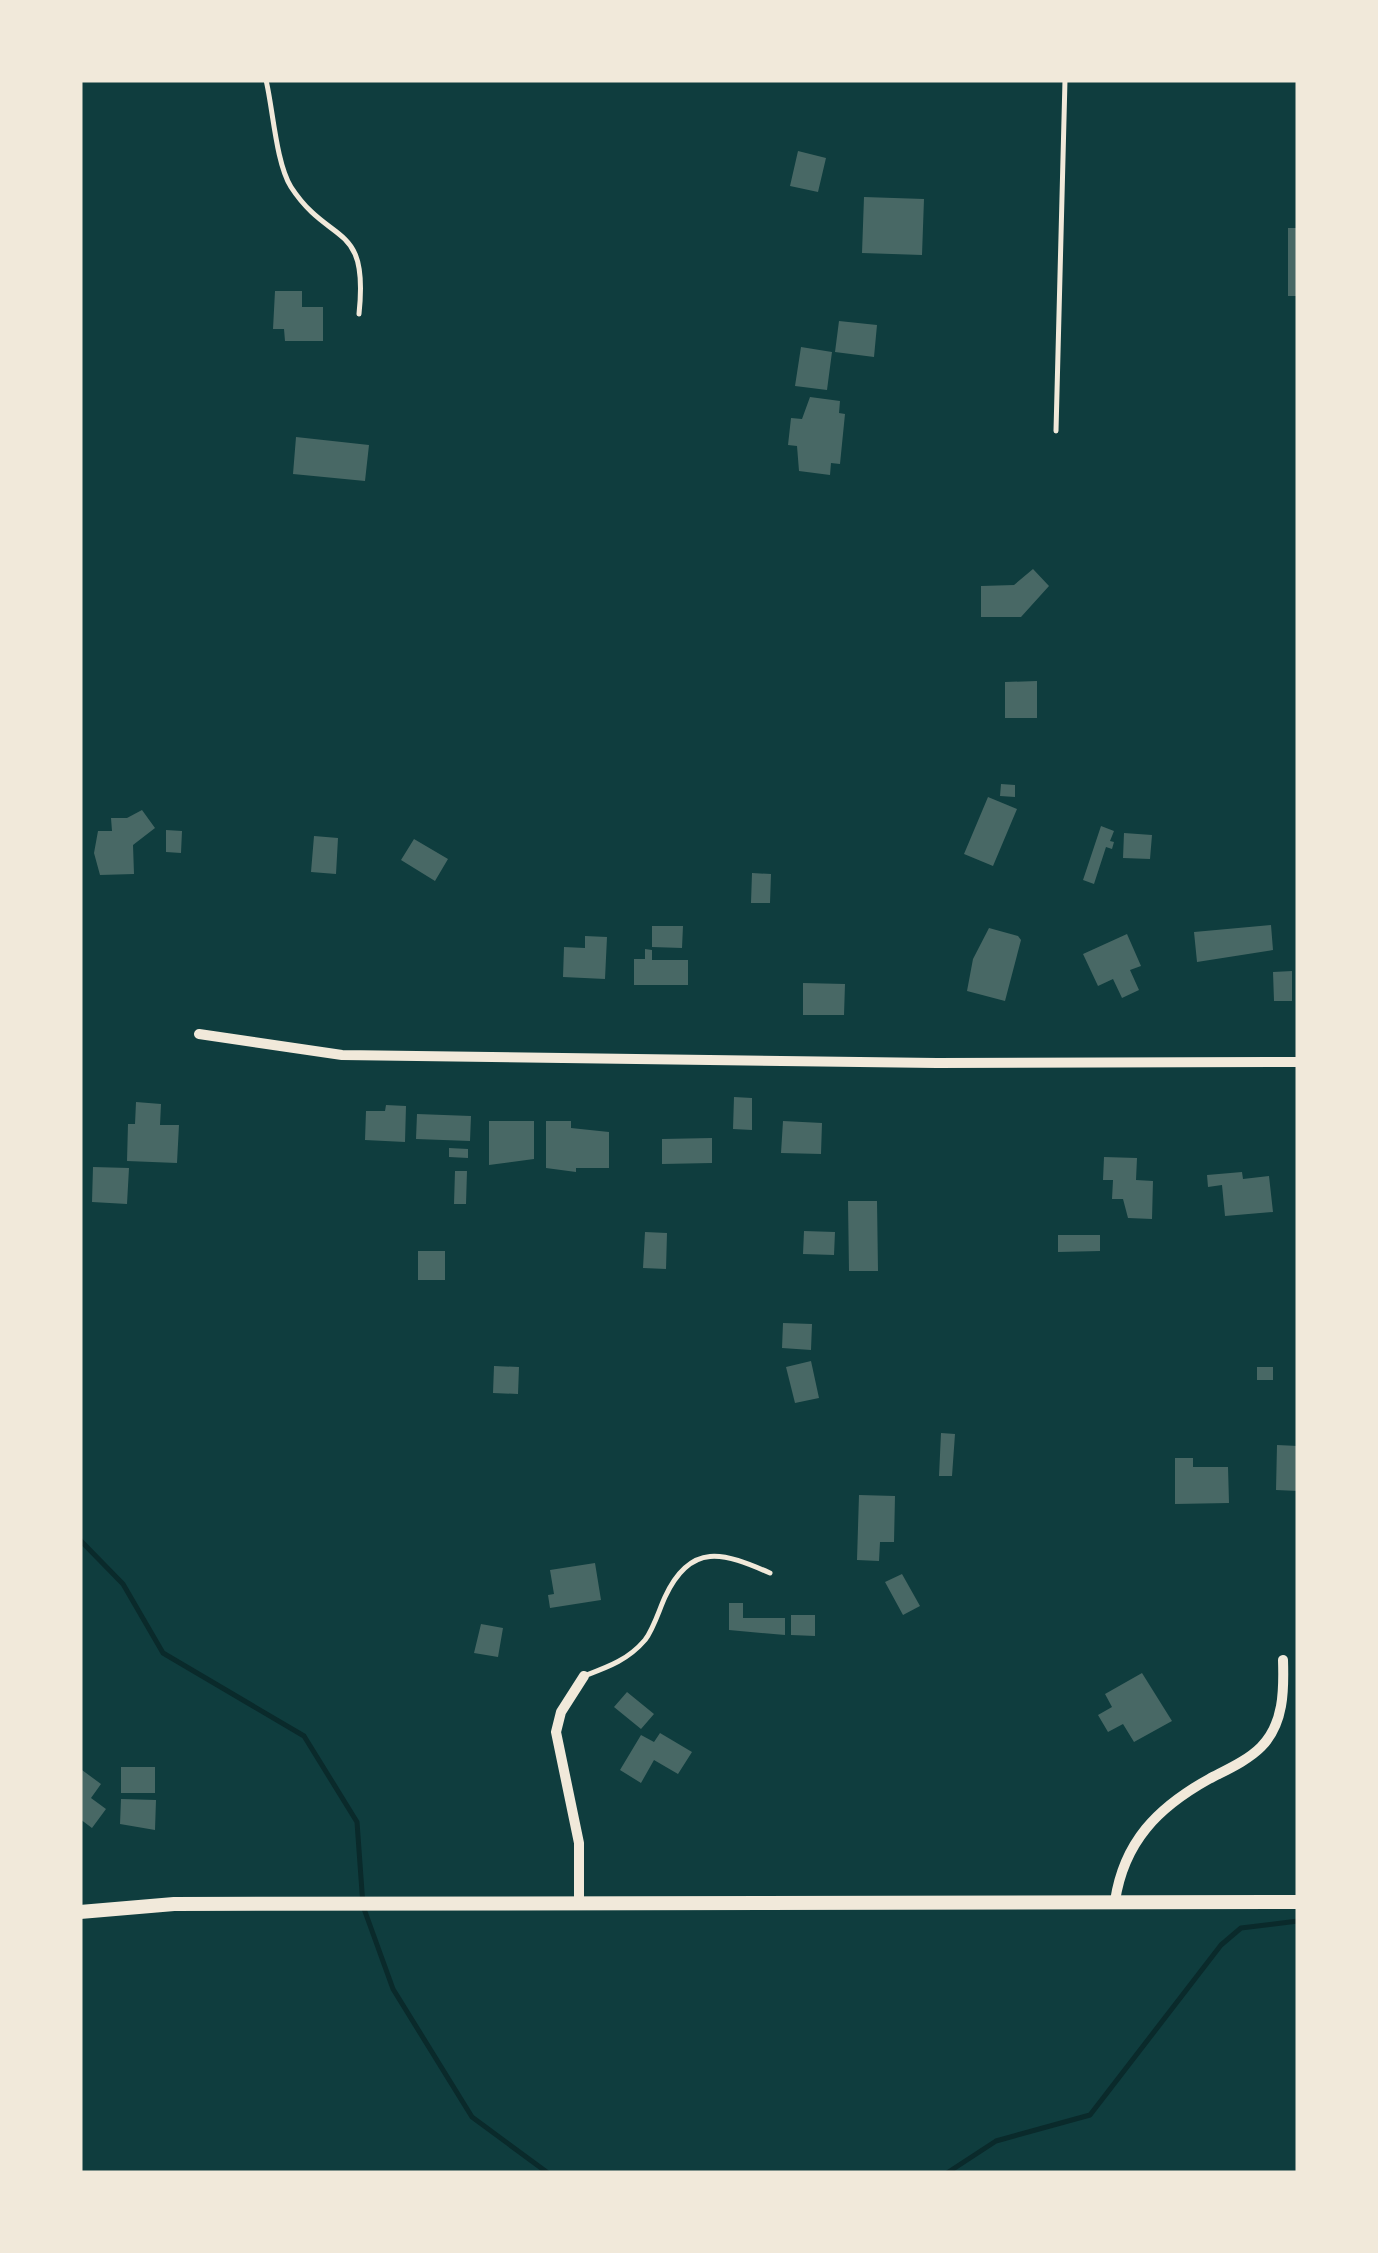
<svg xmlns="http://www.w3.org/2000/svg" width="1378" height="2253" viewBox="0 0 1378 2253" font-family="Literata,serif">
  <rect width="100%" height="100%" fill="#0f3d3e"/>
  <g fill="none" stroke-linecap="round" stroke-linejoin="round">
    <path stroke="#0a2a2b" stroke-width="5" d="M80 1540 123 1584 163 1653 304 1736 357 1822 363 1906 393 1989 472 2117 548 2173
      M947 2173 996 2141 1090 2115 1221 1945 1241 1928 1298 1921"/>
  </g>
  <path fill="#486865" d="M798 151 826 158 818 192 790 186Z
    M864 197 924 199 922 255 862 253Z
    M1288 228H1298V296H1288Z
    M275 291H302V307H323V341H285L284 329H273Z
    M839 321 877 325 874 357 835 352Z
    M801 347 832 352 827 390 795 386Z
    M810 397 840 401 839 413 845 414 840 464 831 463 830 475 799 471 797 446 788 445 791 418 802 419Z
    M296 437 369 445 365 481 293 474Z
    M1033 569 1049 586 1021 617H981V586L1014 585Z
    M1037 681V718H1005V682Z
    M1001 784 1015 785V797L1000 796Z
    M988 797 1017 809 993 866 964 854Z
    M142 810 155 828 133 845 134 874 100 875 94 853 98 831H112L111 818H127Z
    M1101 826 1114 831 1110 841 1114 842 1112 849 1106 847 1094 884 1083 880Z
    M166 830 182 831 181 853 166 852Z
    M1124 833 1152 835 1150 859 1123 858Z
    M314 836 338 838 336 874 311 872Z
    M414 839 448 859 435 881 401 860Z
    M752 873 771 874 770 903H751Z
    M1271 925 1273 950 1197 962 1194 932Z
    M652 926H683L682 948 652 947Z
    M989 928 1018 936 1021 940 1005 1001 967 991 973 959Z
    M1127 934 1141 966 1130 970 1139 990 1122 998 1113 979 1098 986 1083 954Z
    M585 936 607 937 605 979 563 977 564 947 585 948Z
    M645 949 652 950V960H688V985H634V959H645Z
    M1292 971V1001H1274L1273 972Z
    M803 983 845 984 844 1015H803Z
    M734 1097 752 1098V1130L733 1129Z
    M136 1102 161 1104 160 1125H179L177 1163 127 1161 128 1124H135Z
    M386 1105 406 1106 405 1142 365 1140 366 1111H385Z
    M417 1114 471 1116 470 1141 416 1139Z
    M489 1121H534V1159L489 1165Z
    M546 1121H571V1128L609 1132V1168H576V1172L546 1168Z
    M783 1121 822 1123 821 1154 781 1153Z
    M712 1138V1163L662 1164V1139Z
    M449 1148 468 1149V1158L449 1157Z
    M1104 1157 1137 1158 1136 1180 1153 1181 1152 1219 1128 1218 1123 1199H1112L1113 1180H1103Z
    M93 1167 129 1168 127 1204 92 1202Z
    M455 1171H467L466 1204H454Z
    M1242 1172 1243 1179 1269 1176 1273 1212 1225 1216 1222 1185 1208 1187 1207 1175Z
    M848 1201H877L878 1271H849Z
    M804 1231 835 1232 834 1255 803 1254Z
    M645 1232 667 1233 666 1269 643 1268Z
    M1058 1235H1100V1251L1058 1252Z
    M418 1251H445V1280H418Z
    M783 1323 812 1324 811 1350 782 1348Z
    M811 1361 819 1398 795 1403 786 1367Z
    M494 1366 519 1367 518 1394 493 1393Z
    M1257 1367H1273V1380H1257Z
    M941 1433 955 1434 952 1476H939Z
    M1277 1445 1298 1446V1491L1276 1490Z
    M1175 1458H1193V1467H1228L1229 1503 1175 1504Z
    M859 1495 895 1496 894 1542H880L879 1561 857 1560Z
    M595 1563 601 1600 550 1608 548 1595 554 1594 550 1570Z
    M902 1574 920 1606 903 1615 885 1582Z
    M729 1603H743V1618H785V1635L729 1630Z
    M791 1615H815V1636L791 1635Z
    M481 1624 503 1628 498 1657 474 1653Z
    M1142 1673 1172 1721 1134 1742 1123 1724 1108 1732 1098 1715 1112 1707 1105 1694Z
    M627 1692 654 1714 641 1729 614 1707Z
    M660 1733 692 1752 678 1774 654 1760 641 1783 620 1770 641 1735 654 1742Z
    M121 1767H155V1793H121Z
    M82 1770 101 1784 91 1798 106 1809 92 1828 80 1819Z
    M121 1799 156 1800 155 1830 120 1824Z"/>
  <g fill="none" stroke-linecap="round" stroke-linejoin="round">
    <path stroke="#f1e9da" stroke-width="5" d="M266 80C273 109 276 163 291 187 330 247 369 220 359 314
      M1056 431 1065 80
      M584 1676C608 1667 628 1660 645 1640 654 1628 659 1610 665 1597 691 1541 724 1553 770 1573"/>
    <path stroke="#f1e9da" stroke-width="10" d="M199 1034 342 1055 937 1063 1298 1062
      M1115 1901C1124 1842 1157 1808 1209 1779 1226 1770 1247 1761 1261 1747 1284 1724 1284 1690 1283 1660
      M579 1902V1843L556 1732 561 1712 584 1676"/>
    <path stroke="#f1e9da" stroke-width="14" d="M80 1912 174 1904 1298 1902"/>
  </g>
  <rect width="1378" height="2253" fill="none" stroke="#f1e9da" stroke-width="165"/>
</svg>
